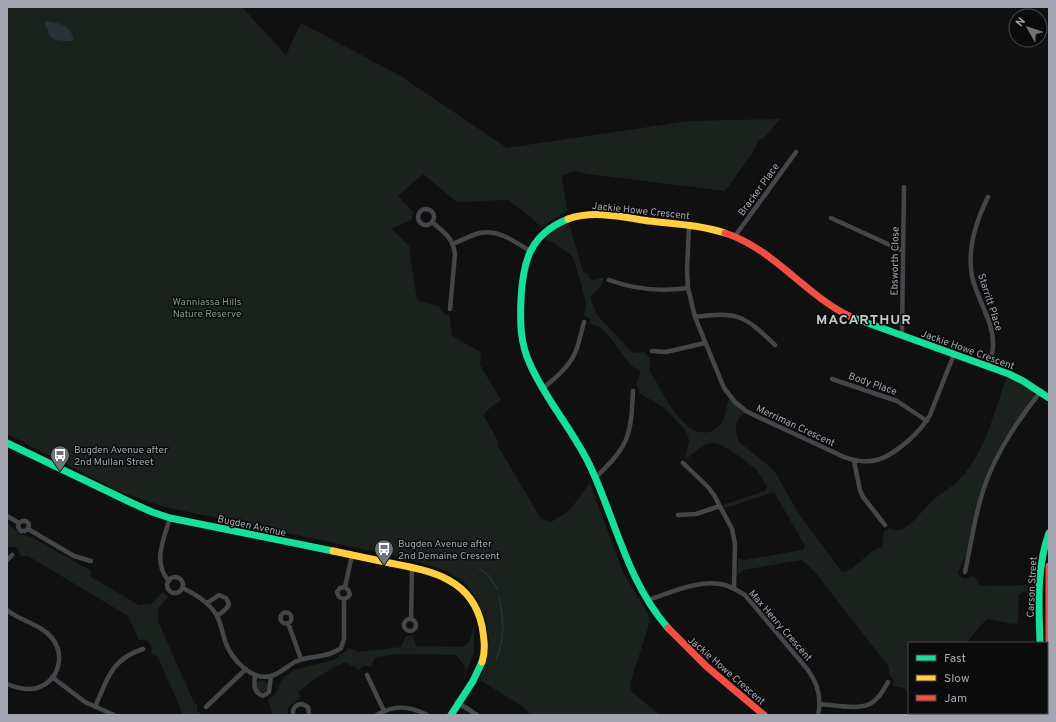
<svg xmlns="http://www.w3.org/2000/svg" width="1056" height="722" viewBox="0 0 1056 722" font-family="Overpass,sans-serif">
  <rect width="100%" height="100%" fill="#101011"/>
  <path fill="#1b211c" d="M7 7H242L286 55 301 23 399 75 507 148 689 121 780 119 765 137 758 141 755 149 725 191 587 174 574 171 562 176 567 211 541 227 532 218 508 200 457 202 423 174 398 196 413 212 412 219 392 229 409 246 417 300 438 306 445 314 450 316 449 318H450L452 336 481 352 480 365 501 400 485 412 484 416 498 441V446L541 519 551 522 569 511 590 483 623 572 650 617 649 619 650 621 630 684 631 691 660 715H531L523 707 480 680 485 664 489 639 486 620 478 601 464 582 444 570 400 557 165 507 120 492 7 434Z
    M568 220 583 271 588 274 590 279 593 280 604 277 601 286 590 298 598 316 633 353 645 352 646 355 650 357C650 361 649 366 650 370 651 374 655 379 657 383 666 401 693 449 718 427 727 419 725 409 729 399L745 413C743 415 741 415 740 417 734 421 736 436 739 442L769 466 775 472 799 514 842 572C858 569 866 551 882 547L884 531 890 528C894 529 898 531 902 529 911 526 924 509 931 502 939 494 950 489 958 481 984 456 995 410 1007 376L1034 391V396L1003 441 992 462 980 493 967 553 958 573C960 579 966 580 971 576L975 577 980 586 1036 585 1034 591 1022 592 1019 595 1018 623 1013 624 987 619 979 627 967 643H909V695L904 688 893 686C895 681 894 678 889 675V667L814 571 802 560 743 570 737 575 738 558 744 560 802 550 804 549 805 546 774 492 725 508 723 505 765 491 767 488C764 483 762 477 758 472 753 465 722 443 714 443 703 443 694 453 687 459L685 458 689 442 688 435 685 430 663 407 639 393V389L636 384 641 371 633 367 625 358 608 335 599 327 591 324 590 319 584 316 586 303 574 259 570 254 552 242 542 238 548 232Z
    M7 523 19 533 33 538 91 571V577L139 605 151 604 163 592 168 597 158 609V621L194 703 197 704V711L202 715H183L158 657 151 654C153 644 148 639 139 640L128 616 28 556H21L16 547H7Z
    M474 624V653L464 677 465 667 456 655 401 654 376 657 371 666H363L359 670 345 662C328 670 313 679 299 692L300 698 289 706 287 715H273L268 700 275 694 282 679 294 670 336 659 349 648 358 652 401 647 406 636H413L416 646 462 647 470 641Z
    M256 686a6 6 0 1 1 12 0a6 6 0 1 1-12 0Z"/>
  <path fill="#2a3136" d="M45 21C59 24 69 22 74 40L73 41C65 41 53 42 49 34 47 30 48 29 45 26Z"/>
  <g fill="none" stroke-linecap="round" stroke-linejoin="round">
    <path stroke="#2a3136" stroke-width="1.5" d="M479 568 489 576 497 589
      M496 660C505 637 504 621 499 597"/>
    <path stroke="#45464a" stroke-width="4.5" d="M418 217a8 8 0 1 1 16 0a8 8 0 1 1-16 0Z
      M831 218 903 251
      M432 222C443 232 453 237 455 254L450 309
      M689 225 687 271 688 288 695 317 724 388 735 402 746 411 756 416 844 457C872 467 887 459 908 441 917 433 924 426 930 415L954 354
      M735 236 796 152
      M453 244C462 240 471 235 480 233 499 229 515 242 530 251
      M609 280C636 290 660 292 688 288
      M695 317C737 311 744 315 775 345
      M902 335 904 187
      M652 351 666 352 705 343
      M988 367C990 360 993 353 993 346 994 321 977 300 972 276 967 249 976 221 988 197
      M832 379 897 401 927 421
      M542 389C552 381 562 373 569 363 578 352 580 336 584 322
      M854 461 860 490 863 497 885 525
      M683 463 708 487 714 495 732 529 735 544 734 588
      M596 477C629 446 631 436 633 391
      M678 515 696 514 720 506
      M7 516 19 523
      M19 523 22 521H26L29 524 28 529
      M19 523 18 527 21 531H25L28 529
      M28 529 74 556 91 561
      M7 560 12 555
      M965 572C972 540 976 507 988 477 1001 445 1020 418 1041 391
      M167 585a8 8 0 1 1 16 0a8 8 0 1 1-16 0Z
      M169 581C152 563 164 538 170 518
      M345 587 352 555
      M183 588C196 595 207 601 216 614 222 624 222 635 227 646 234 661 252 681 271 676 280 674 288 665 297 661 311 655 329 658 341 648L344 639V599
      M344 599 339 597 337 592 340 588 345 587
      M344 599 348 597 350 594 348 590 345 587
      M648 600C670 593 702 578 725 585 732 587 738 591 745 595L808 670C818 684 822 698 818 715
      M207 603 219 595 226 598 229 604C227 610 222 612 217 616
      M7 610C20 621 41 624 52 638 65 655 60 680 37 688 27 691 17 688 7 684
      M280.5 618a5.5 5.5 0 1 1 11 0a5.5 5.5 0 1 1-11 0Z
      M411 619 412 568
      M404 625a6 6 0 1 1 12 0a6 6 0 1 1-12 0Z
      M288 623 301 659
      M255 675C254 685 253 692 263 696L269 692 271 676
      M367 675 384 711
      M52 677 85 702 114 715
      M457 702 477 715
      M820 704C834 705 862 711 873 702 880 697 884 689 888 682
      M95 707C107 680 111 659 143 649
      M206 707 246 669
      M293 715C292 708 296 704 302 704L308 707 309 715
      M377 715C394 704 410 706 427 715"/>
    <path stroke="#16e098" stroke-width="7" d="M568 219C530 234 523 261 521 299 520 322 520 343 530 364 546 401 574 431 591 468 616 522 628 583 668 628
      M851 317 1009 374 1023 381 1049 398
      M7 443 132 503 152 512 170 518 333 551
      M1040 643C1039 605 1036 569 1049 533
      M1047 686H1049
      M451 715 473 681 482 662"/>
    <path stroke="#ffcf43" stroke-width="7" d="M568 219C594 210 622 217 649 221 675 224 700 225 725 233
      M333 551C352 555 371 559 390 563 431 571 472 578 482 626 484 638 486 650 482 662
      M1047 675 1049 670
      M950 715 955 713"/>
    <path stroke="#f24e42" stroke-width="7" d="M725 233C774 249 805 295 851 317
      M1049 566V641
      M668 628 706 666 764 715"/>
  </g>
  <defs>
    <symbol id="bus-pin" viewBox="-11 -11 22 30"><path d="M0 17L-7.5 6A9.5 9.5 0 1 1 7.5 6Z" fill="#707279" stroke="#0b0b0c"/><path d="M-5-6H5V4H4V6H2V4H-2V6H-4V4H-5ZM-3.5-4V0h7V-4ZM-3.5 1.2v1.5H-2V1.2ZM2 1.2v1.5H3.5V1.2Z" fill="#fff"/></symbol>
  </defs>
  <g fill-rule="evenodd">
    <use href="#bus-pin" x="49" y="444" width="22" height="30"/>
    <use href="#bus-pin" x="373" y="538" width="22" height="30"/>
  </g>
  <g text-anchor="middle" stroke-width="3" stroke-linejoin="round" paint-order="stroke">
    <g font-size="10" fill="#a3a6b1" stroke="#0b0b0c">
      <text transform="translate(758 189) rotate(-54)" y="4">Bracker Place</text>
      <text transform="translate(641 210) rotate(6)" y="4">Jackie Howe Crescent</text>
      <text transform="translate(894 261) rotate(-89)" y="4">Ebsworth Close</text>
      <text transform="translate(991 302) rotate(72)" y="4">Starritt Place</text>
      <text transform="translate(968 349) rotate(20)" y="4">Jackie Howe Crescent</text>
      <text transform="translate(873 383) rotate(19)" y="4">Body Place</text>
      <text transform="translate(796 425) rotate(25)" y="4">Merriman Crescent</text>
      <text transform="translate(252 525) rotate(12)" y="4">Bugden Avenue</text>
      <text transform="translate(1031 587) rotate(-87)" y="4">Carson Street</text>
      <text transform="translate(781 625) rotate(49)" y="4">Max Henry Crescent</text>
      <text transform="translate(727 670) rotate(41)" y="4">Jackie Howe Crescent</text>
    </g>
    <g font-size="10" fill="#7c9a80" stroke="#0b0b0c">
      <text x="207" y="305">Wanniassa Hills<tspan x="207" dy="12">Nature Reserve</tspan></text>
    </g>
    <g font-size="10" fill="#a3a6b1" stroke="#0b0b0c" text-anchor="start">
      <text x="74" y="453">Bugden Avenue after<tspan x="74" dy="12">2nd Mullan Street</tspan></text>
      <text x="398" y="547">Bugden Avenue after<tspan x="398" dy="12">2nd Demaine Crescent</tspan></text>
    </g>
    <g font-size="14" font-weight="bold" letter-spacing="1" fill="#c4c5cd" stroke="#0b0b0c">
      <text x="864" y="324">MACARTHUR</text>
    </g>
  </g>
  <rect width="1056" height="722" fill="none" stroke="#a3a6b1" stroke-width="16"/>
  <rect x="908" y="642" width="140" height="72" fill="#0b0b0c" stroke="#48494e"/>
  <rect x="916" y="655" width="20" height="6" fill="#16e098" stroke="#48494e"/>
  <text x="944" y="662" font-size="12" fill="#a3a6b1">Fast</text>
  <rect x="916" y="675" width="20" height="6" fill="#ffcf43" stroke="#48494e"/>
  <text x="944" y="682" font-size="12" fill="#a3a6b1">Slow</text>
  <rect x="916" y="695" width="20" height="6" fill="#f24e42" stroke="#48494e"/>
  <text x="944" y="702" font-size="12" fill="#a3a6b1">Jam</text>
  <g transform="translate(1028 28) rotate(309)"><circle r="19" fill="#0b0b0c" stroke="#48494e"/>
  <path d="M0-3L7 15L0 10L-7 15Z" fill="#707279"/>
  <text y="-6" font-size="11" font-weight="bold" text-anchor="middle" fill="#a3a6b1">N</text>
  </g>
</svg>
